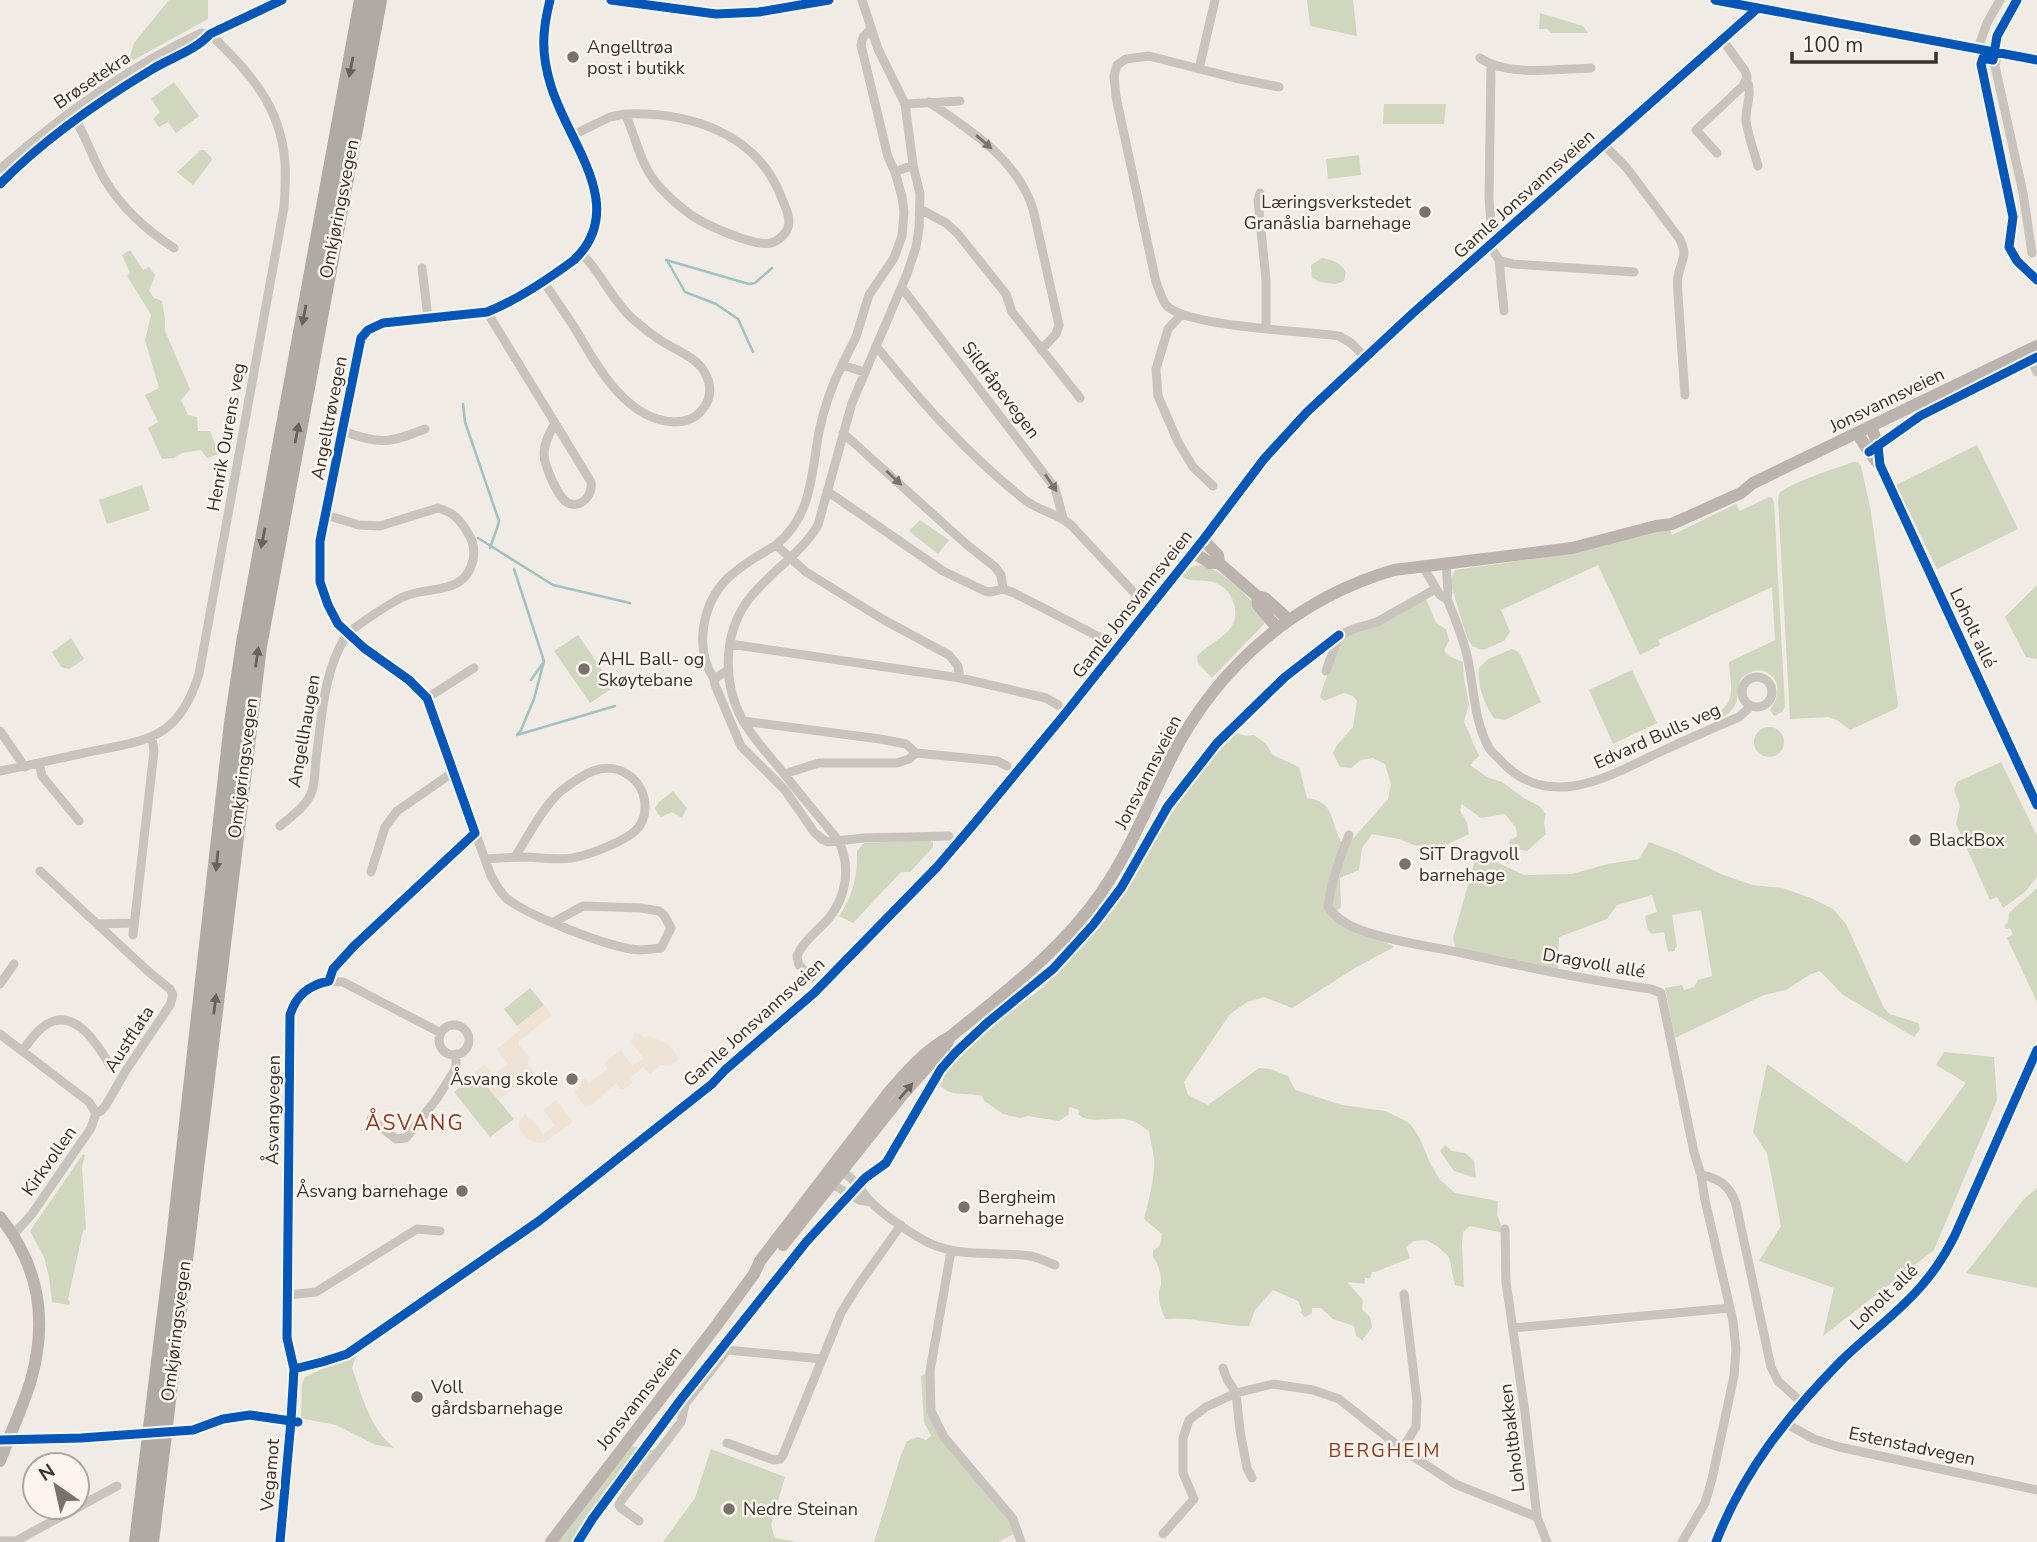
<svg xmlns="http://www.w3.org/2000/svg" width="2037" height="1542" viewBox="0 0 2037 1542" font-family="'Nunito Sans',sans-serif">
  <rect width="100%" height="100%" fill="#f0ebe5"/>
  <path fill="#d1d6bf" d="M169 0H208V19L128 63 134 43Z
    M1307 0H1353L1357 36 1310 26Z
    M1540 13 1583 26 1588 33H1551L1547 29H1539Z
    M174 82 199 116 176 133 168 122 159 127 153 119 160 112 151 99Z
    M1384 104H1446L1444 124H1383Z
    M201 150H204L211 157 212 160 193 185 177 172Z
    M1359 155 1361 175 1328 179 1326 159Z
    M130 250 143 270 149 267 155 275 149 291 154 298 162 301 165 320V331L190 389 181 400 188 415 197 417 198 431H210L219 454 207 458 201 450 182 453 174 458 162 459 148 428 158 422 145 395 159 388 145 340 151 315 127 276 130 273 122 255Z
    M1322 258C1333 260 1340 262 1346 272L1344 281 1336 284 1319 282 1312 277 1311 265Z
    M1977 445 2018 529 1937 569 1896 485Z
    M1853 462H1858L1861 466 1871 512 1898 705 1897 708 1850 730 1837 720 1829 717 1790 719 1778 500C1779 498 1778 496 1779 494 1786 484 1840 467 1853 462Z
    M142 485 150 510 107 524 99 500Z
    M1769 497 1772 498 1774 502 1785 707 1782 712 1774 716 1770 710C1773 705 1776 700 1777 694 1781 678 1764 665 1749 673 1727 683 1752 705 1717 720L1718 712C1737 703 1730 681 1729 662L1775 640 1772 587 1658 640 1660 645 1640 655 1598 565 1501 610 1510 632 1504 641 1483 650 1472 646 1467 638 1450 581 1455 570 1567 554 1669 527 1672 535 1736 504 1740 511Z
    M920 520 949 540 938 554 909 531Z
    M1198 565C1221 567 1254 600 1265 620L1264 624 1212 678 1198 663 1197 656C1214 639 1244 632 1233 601 1230 592 1222 585 1213 582 1202 579 1190 583 1181 576L1186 569Z
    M2037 585V659L2026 657 2005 617Z
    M1426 599 1436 623 1446 629 1449 640 1444 651 1449 656 1463 662 1464 679 1469 704 1464 722 1479 756 1470 765 1487 777 1502 782 1524 798 1539 806 1546 814 1544 823 1546 834 1527 851 1509 848V841L1517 836 1516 828 1505 814 1481 818 1462 804 1460 810 1467 823 1469 834 1440 848 1414 845 1399 839 1372 834 1362 848 1359 870 1340 878 1341 907 1335 913 1394 947 1355 968 1292 1008 1264 997 1247 1002 1230 1014 1184 1082 1188 1095 1208 1105 1259 1068 1270 1069 1288 1076 1295 1090 1342 1105 1385 1111 1404 1120 1411 1125 1419 1137 1430 1163 1440 1180 1455 1193 1498 1201 1497 1215 1504 1233 1470 1226 1463 1232 1462 1246 1464 1287 1455 1285 1449 1257 1437 1246 1426 1240 1414 1241 1406 1247 1410 1258 1375 1272H1372L1370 1278H1365V1284L1347 1282 1363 1300 1362 1309 1370 1317 1372 1327 1363 1339V1341L1356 1336 1354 1326 1333 1319 1321 1308H1312V1313L1305 1317 1300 1312 1302 1311 1298 1301 1273 1290 1255 1310 1249 1326C1221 1326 1193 1316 1165 1319 1163 1312 1159 1305 1159 1297 1158 1293 1160 1289 1161 1285 1162 1277 1158 1263 1153 1257V1251L1160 1245 1162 1234 1144 1219C1148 1205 1156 1172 1154 1158 1153 1149 1150 1140 1149 1131 1143 1127 1136 1121 1129 1120 1111 1115 1092 1126 1078 1114L1080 1111 1071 1107 1069 1108V1114L1059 1121 1028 1116 1020 1118 1003 1114 984 1101 982 1096C967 1092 951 1098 940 1085L943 1081 942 1076 945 1074 944 1070 1009 1012 1041 989 1082 947 1126 891 1152 843 1205 764 1237 733 1246 736 1254 735 1266 744 1273 755 1299 767 1307 798C1336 801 1330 824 1342 843L1351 841 1388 799 1391 784 1385 764 1373 758 1361 760 1351 768 1340 767 1333 753 1337 745 1353 727 1357 701 1353 696 1344 693 1324 701 1320 697C1325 677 1336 659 1341 639L1357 631 1378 626 1386 620Z
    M578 635 614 687 590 703 554 651Z
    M71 638 84 659 69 669 61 667 52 652Z
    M1512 649 1517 651 1521 656 1541 702 1505 720 1494 718C1484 704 1477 685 1479 668L1488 659Z
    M1632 670 1657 723 1613 744 1589 690Z
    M1754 742a15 15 0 1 1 30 0a15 15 0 1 1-30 0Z
    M2001 762 2037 836V877L2025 892 2003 908 1997 897 1990 900 1956 824 1960 806 1954 790 1957 782Z
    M673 791 687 808 682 818 672 812 661 817 657 813 655 808C659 800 666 797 673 791Z
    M927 840 933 842V847L910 872H901L853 923 839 916C853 897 858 874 857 851L864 843Z
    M1649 842 1676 852 1721 874 1752 885 1782 888 1811 898 1833 909 1846 924 1884 1008 1890 1014 1918 1023 1920 1029 1914 1037 1843 995 1820 971 1811 974 1786 990 1764 995 1675 1038 1665 988 1682 985 1684 990 1694 987 1698 980 1712 976 1701 910 1672 915 1677 947 1675 948V951L1668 952 1664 932 1652 934 1648 930 1645 916 1657 912 1652 895 1617 905 1607 919 1559 937 1558 969 1456 950 1453 938 1477 853 1524 875 1572 874 1608 864 1639 859Z
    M2037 888V1002L2007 938 2013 934 2010 928 2006 929 2004 927 2008 922 2009 913Z
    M530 988 544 1005 517 1026 504 1009Z
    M1944 1052 1994 1057 1997 1100 1934 1250 1823 1336 1834 1288 1759 1261 1781 1226 1767 1153 1753 1132 1767 1064 1907 1163 1966 1083 1936 1065Z
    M477 1074 514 1119 490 1137 454 1092Z
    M1445 1145 1452 1151 1465 1153 1474 1161 1476 1178 1454 1171 1440 1151Z
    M83 1154 85 1155 82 1167 86 1229 83 1231 68 1299 70 1302 69 1305 52 1302 49 1277 44 1257 30 1231Z
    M2037 1188V1288L1966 1273 2024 1199Z
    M357 1353 352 1368C362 1395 370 1430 395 1448L376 1445 336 1425 304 1419 301 1416 302 1384 305 1377Z
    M930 1371 931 1411 944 1437 1013 1519 1017 1532 998 1542H874L901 1455 907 1441 918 1437 926 1440 931 1436 924 1422 921 1376Z
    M630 1446 656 1450 602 1514 584 1542H559Z
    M711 1449 785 1477 771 1525 775 1538 798 1542H663L695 1498Z"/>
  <path fill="#eee3d5" d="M544 1005 552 1015 519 1041V1045L529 1057 527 1062 534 1072 498 1100 475 1072 484 1064 493 1075 508 1064 497 1049 520 1030 517 1026Z
    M635 1031 645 1038 649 1036 668 1044 679 1058 672 1065H660L650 1074 643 1067 631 1077 632 1083 624 1089H621L616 1083 592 1105 585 1107 574 1092 580 1086 579 1085 584 1078 589 1083 608 1069 604 1063 621 1050 632 1066 644 1058 631 1042Z
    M556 1100 573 1122 545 1142 539 1143 528 1139 520 1130 519 1123 525 1113 530 1120 532 1119 543 1134 555 1125 543 1110Z"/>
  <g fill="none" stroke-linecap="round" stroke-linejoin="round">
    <path stroke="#a1c2c1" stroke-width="2.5" d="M666 260 749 284 755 283 772 268
      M668 262 685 292 716 304 738 319 753 352
      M463 404 465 422 499 521C497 530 493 539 490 548
      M478 538 553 585 630 603
      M514 569 544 661 534 699 521 730 517 735 615 706
      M531 680 543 663"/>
    <path stroke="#c9c3be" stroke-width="9" d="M550 0C542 32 541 54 551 86 567 141 630 207 574 260 547 280 518 300 487 312L383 323 368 330 361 338 320 541V582L328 605 338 624 364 648 409 680 427 698 491 876C495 883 500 892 506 898 528 916 610 948 639 950 646 950 653 949 661 948L671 928 664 915 659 911 641 908 583 906 554 922
      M871 29 863 37 861 45 888 157 895 172
      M1978 48 1987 23 2000 0
      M1998 53 1995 66 2023 193 2032 253
      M1480 58C1508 77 1558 69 1591 68
      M1491 66 1489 199 1491 222 1498 239
      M1199 69 1215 0
      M1747 81C1753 94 1745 107 1746 121 1748 136 1754 151 1758 166
      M1279 87 1235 78 1149 56 1126 59 1117 65 1114 76 1116 97 1156 282C1159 289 1162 301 1167 306 1189 327 1304 331 1339 336L1351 343 1365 357
      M929 102C970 130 1017 159 1033 209L1059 325 1056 334 1041 350
      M905 104 960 101
      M71 112C85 133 92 158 105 180 122 208 146 230 174 248
      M573 135 610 117 625 114C634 132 637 151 647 169 656 187 675 203 691 215 706 225 754 247 771 243 779 241 783 236 787 230 792 221 786 208 782 199 758 133 690 112 625 114
      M1603 144 1626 167 1679 238C1689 256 1681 259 1678 277 1677 283 1678 289 1678 295L1685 395
      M1717 153 1696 130 1743 86 1747 77 1745 71 1722 39
      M0 169C61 116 128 67 201 33L210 34C249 72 281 105 285 163 286 177 285 192 284 207L199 674C178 742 145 740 84 753 56 759 28 766 0 771
      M1260 193 1258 200 1266 280V328
      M920 209 946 223 958 234 1006 294 1012 312 1080 398
      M1490 246 1499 260 1504 311
      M1499 260 1513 264 1634 272
      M422 268 428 318
      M543 281C554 297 565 313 576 330 597 366 626 420 674 422 685 422 695 419 702 410 711 399 712 387 706 375 698 357 675 350 660 340 651 334 642 327 634 320 612 301 602 273 581 253
      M902 288 1055 488 1063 518
      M487 312 555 423C550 432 544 443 544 454 544 465 558 498 568 503 582 509 593 494 591 482L555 423
      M1181 315 1168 329 1156 369 1158 396 1178 442 1193 467 1213 486
      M876 346C921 402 968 455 1025 500 1039 511 1057 513 1071 525L1140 599
      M2027 351 2037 372
      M842 365 856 337 869 295 894 258 902 236 904 212 902 197 895 172 913 165
      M343 431C380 445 389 443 425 429
      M843 433 966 544 995 567 1001 575 1003 589
      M827 491 943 571 985 591 990 592 1003 589 1014 593 1109 642
      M776 545C813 515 811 473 819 432 824 408 831 387 842 365L864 372
      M1422 565 1440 595 1447 599 1448 592 1446 562
      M1447 599C1456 620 1465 642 1469 665 1474 692 1475 723 1489 748 1492 753 1499 758 1503 763 1551 812 1611 775 1660 752 1686 740 1713 728 1739 717L1751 706
      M730 644 960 678 1046 698 1058 705
      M728 670 714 679 715 685 741 746 785 790 814 832 822 839 828 842 864 838 949 836
      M1326 671 1339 635 1356 628 1377 622 1432 591
      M1742 692a15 15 0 1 1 30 0a15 15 0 1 1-30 0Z
      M714 679C694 649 702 604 727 579 741 565 760 555 776 545L806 572 884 620 949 655 958 666 960 678
      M427 698 474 668
      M743 721 880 739 906 744 916 753
      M0 731 25 767
      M39 763 42 776 79 821
      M784 774 819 763H897L909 759 916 753 997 761 1007 766
      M280 826C292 816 307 806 312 791 315 782 315 769 316 759 322 718 323 672 346 636 350 629 394 601 403 597 429 585 464 597 473 560 475 550 474 543 469 535 461 521 454 512 438 508L380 526 359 525 326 515
      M1349 835C1339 859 1331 882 1328 907 1336 918 1345 924 1358 929 1390 941 1428 946 1462 953 1525 967 1587 980 1651 989L1661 993 1694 1152 1701 1175 1705 1200 1733 1321 1736 1349 1734 1376 1712 1479 1705 1503 1682 1542
      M485 859C499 858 513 857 528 857 545 858 565 861 581 856 596 852 624 841 635 831 642 825 645 816 645 807 645 780 619 761 593 771 583 775 570 784 561 791 544 805 527 838 515 857
      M40 871 150 973 170 989 173 995 170 1005 125 1072 106 1105 101 1111 96 1113
      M371 872 385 827 397 811 452 773
      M98 924 134 923
      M133 935 154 751 152 738
      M811 978 799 965 797 956C803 941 818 931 829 918 847 896 851 865 838 840 819 817 800 794 781 770 768 754 752 737 742 719 723 683 723 637 746 603 767 573 800 556 818 525L852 403 907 274 916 247 919 228 920 194 913 165 905 104 878 49 862 0
      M329 981 333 969 402 902
      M0 984 14 964
      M439 1040a15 15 0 1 1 30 0a15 15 0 1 1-30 0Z
      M0 1034 89 1102 96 1113 91 1128 32 1214 14 1234
      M22 1051C30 1041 40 1025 54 1021 80 1013 100 1049 111 1067
      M371 1119 396 1139 406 1138 438 1097 456 1068V1054
      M837 1171C854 1174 861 1193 872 1203 885 1216 913 1235 929 1243 961 1258 996 1251 1030 1256 1038 1257 1047 1262 1055 1265
      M1701 1175C1719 1178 1730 1186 1736 1204L1771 1367 1778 1381 1802 1403
      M831 1180 832 1184 859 1200 871 1202
      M1505 1229 1506 1282 1525 1413 1537 1517 1547 1542
      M951 1251 930 1371 931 1411 944 1437 1013 1519 1021 1542
      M288 1295 316 1292 417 1229 440 1231
      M1513 1328 1730 1308
      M1223 1368 1227 1379 1236 1393 1240 1431 1247 1468 1252 1478
      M294 1369 287 1338 288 1060C290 1045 288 1029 290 1014 294 988 320 980 343 982L441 1033
      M1785 1423 1814 1439 1839 1447 2037 1490
      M727 1443 774 1460 780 1459 783 1455 841 1313 857 1287 901 1225
      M1402 1449 1416 1427 1417 1401 1404 1294
      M639 1521 621 1508 619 1505 621 1501 681 1422 685 1404 727 1350 822 1359
      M1163 1534 1194 1499 1183 1473V1438L1189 1420 1206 1407 1236 1393 1273 1384 1313 1390 1339 1399 1402 1449 1455 1484 1537 1517
      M0 1541H16L117 1486"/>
    <path stroke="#bab3ae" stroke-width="12" d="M611 0 716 14 759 12 829 0
      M1715 0 2037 60
      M1871 427 1878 445 1880 465 2037 805
      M1858 434 1869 452 1880 465
      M1203 540 1218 555 1219 563 1257 596 1265 598 1288 619
      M1193 552 1210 563H1219
      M1257 596 1258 605 1277 628
      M0 1217C39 1266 48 1319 31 1380 23 1407 10 1434 0 1461
      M783 1245 904 1093 946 1046 949 1039
      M280 1542 291 1421 294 1369 322 1362 347 1354 539 1221 712 1084 725 1070 814 993 937 867 973 825 1064 715 1203 540 1264 459 1307 412 1413 313 1758 8
      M551 1542 716 1326 754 1274 760 1261 889 1092C907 1071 926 1049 951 1036 1005 992 1061 951 1101 893 1130 851 1149 802 1172 756 1218 666 1297 598 1394 570L1572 548 1656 526 1672 524 1741 493 1753 483 2037 346
      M1716 1542C1743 1472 1788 1415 1840 1362 1867 1335 1899 1313 1923 1284 1936 1269 1946 1253 1955 1235L2037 1050"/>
    <path stroke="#afaaa4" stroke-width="18" d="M138 1542 174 1248 233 723 245 643 363 0
      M150 1542 258 646 378 0"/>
    <defs>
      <path id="cycleway" d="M611 0 716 14 759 12 829 0
        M1715 0 2037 60
        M2017 0 1997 36 1993 60 1983 58 1981 64 2013 217 2009 247 2017 261 2037 280
        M0 184C44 139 96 103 151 70 170 58 195 51 210 34L282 0
        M1878 445 1880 465 2037 805
        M1869 452 1920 416 2037 357
        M294 1369 322 1362 347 1354 539 1221 712 1084 725 1070 814 993 937 867 973 825 1064 715 1203 540 1264 459 1307 412 1413 313 1758 8
        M0 1440 81 1438 193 1430 223 1419 250 1415 298 1422
        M280 1542 291 1421 294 1369 287 1338 290 1015C296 995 309 985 329 981L333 969 354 946 475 833 427 698 409 680 364 648 338 624 328 605 320 582V541L361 338 368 330 383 323 487 312C518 300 547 280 574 260 630 207 567 141 551 86 541 54 542 32 550 0
        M578 1542 593 1518 682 1398 807 1241 865 1178 886 1163 941 1069 956 1052 987 1023 1053 969 1093 925 1121 888 1168 806 1217 743 1285 677 1339 635
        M1716 1542C1743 1472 1788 1415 1840 1362 1867 1335 1899 1313 1923 1284 1936 1269 1946 1253 1955 1235L2037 1050"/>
    </defs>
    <use href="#cycleway" stroke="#fbf5ee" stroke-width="13"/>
    <use href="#cycleway" stroke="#0057b8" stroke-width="9"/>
  </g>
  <defs><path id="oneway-solid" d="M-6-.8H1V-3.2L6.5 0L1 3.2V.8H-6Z" transform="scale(1.75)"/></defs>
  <g fill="#69615b">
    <use href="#oneway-solid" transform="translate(351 67) rotate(101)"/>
    <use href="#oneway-solid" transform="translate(304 315) rotate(101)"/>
    <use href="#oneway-solid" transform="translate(297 433) rotate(-79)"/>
    <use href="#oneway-solid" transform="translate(263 538) rotate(101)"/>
    <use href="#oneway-solid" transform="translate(257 657) rotate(-82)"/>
    <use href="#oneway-solid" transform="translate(217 861) rotate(96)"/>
    <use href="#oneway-solid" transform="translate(215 1004) rotate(-83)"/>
  </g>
  <g fill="#7b726d">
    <use href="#oneway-solid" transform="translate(984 142) rotate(41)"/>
    <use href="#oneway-solid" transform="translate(894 478) rotate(43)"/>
    <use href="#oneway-solid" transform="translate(1051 483) rotate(56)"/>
  </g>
  <use fill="#6e645f" href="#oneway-solid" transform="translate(906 1091) rotate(-50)"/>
  <g fill="#7a716c" stroke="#fbf5ee" stroke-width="2.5">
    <circle cx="573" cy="57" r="7"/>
    <circle cx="1425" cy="212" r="7"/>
    <circle cx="584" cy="669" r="7"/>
    <circle cx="1915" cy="840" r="7"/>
    <circle cx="1405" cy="864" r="7"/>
    <circle cx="572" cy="1079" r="7"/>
    <circle cx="462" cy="1191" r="7"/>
    <circle cx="964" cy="1207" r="7"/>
    <circle cx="417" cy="1397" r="7"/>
    <circle cx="729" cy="1509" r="7"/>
  </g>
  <g text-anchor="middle" stroke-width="5" stroke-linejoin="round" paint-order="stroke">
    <g font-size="18" fill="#3b302b" stroke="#fbf5ee" text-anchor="start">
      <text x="587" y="53">Angelltrøa<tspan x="587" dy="21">post i butikk</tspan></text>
      <text x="1411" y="208" text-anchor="end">Læringsverkstedet<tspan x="1411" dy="21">Granåslia barnehage</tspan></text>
      <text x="598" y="665">AHL Ball- og<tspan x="598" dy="21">Skøytebane</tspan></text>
      <text x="1929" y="846">BlackBox</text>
      <text x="1419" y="860">SiT Dragvoll<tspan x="1419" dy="21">barnehage</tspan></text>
      <text x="558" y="1085" text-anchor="end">Åsvang skole</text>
      <text x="448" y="1197" text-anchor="end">Åsvang barnehage</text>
      <text x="978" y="1203">Bergheim<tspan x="978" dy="21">barnehage</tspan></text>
      <text x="431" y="1393">Voll<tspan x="431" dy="21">gårdsbarnehage</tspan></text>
      <text x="743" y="1515">Nedre Steinan</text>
    </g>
    <g font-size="18" fill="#3b302b" stroke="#fbf5ee">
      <text transform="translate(92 80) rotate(-34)" y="6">Brøsetekra</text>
      <text transform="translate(1524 194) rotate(-42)" y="6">Gamle Jonsvannsveien</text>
      <text transform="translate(339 209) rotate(-79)" y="6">Omkjøringsvegen</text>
      <text transform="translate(1001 390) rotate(53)" y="6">Sildråpevegen</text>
      <text transform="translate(1887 400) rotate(-26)" y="6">Jonsvannsveien</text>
      <text transform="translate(329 418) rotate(-79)" y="6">Angelltrøvegen</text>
      <text transform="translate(226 437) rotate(-80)" y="6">Henrik Ourens veg</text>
      <text transform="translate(1132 604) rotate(-52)" y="6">Gamle Jonsvannsveien</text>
      <text transform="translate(1973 628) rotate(65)" y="6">Loholt allé</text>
      <text transform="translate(304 731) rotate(-80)" y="6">Angellhaugen</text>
      <text transform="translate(1657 736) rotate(-24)" y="6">Edvard Bulls veg</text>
      <text transform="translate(243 768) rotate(-83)" y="6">Omkjøringsvegen</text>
      <text transform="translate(1148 772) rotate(-63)" y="6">Jonsvannsveien</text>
      <text transform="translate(1594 963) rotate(10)" y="6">Dragvoll allé</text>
      <text transform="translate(754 1022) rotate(-42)" y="6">Gamle Jonsvannsveien</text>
      <text transform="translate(129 1039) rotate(-57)" y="6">Austflata</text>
      <text transform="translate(273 1110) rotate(-89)" y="6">Åsvangvegen</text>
      <text transform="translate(49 1161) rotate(-55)" y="6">Kirkvollen</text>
      <text transform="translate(1884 1297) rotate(-44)" y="6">Loholt allé</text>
      <text transform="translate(176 1331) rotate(-83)" y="6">Omkjøringsvegen</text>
      <text transform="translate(639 1398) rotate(-52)" y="6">Jonsvannsveien</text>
      <text transform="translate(1512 1438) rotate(-97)" y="6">Loholtbakken</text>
      <text transform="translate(1912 1446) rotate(12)" y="6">Estenstadvegen</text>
      <text transform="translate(270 1475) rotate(-85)" y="6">Vegamot</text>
    </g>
    <g font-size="19" letter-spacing="2" fill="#8c3b22" stroke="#fbf5ee">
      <text x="1385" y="1457">BERGHEIM</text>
    </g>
    <g font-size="21" letter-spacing="2" fill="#8c3b22" stroke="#fbf5ee">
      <text x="415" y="1130">ÅSVANG</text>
    </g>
  </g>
  <g transform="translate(56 1486) rotate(326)"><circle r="33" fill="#fbf5ee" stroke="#aea6a0" stroke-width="2"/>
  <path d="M0-5L12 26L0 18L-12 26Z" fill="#7a716c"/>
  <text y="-10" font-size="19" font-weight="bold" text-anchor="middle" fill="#3b302b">N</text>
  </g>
  <path d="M1792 52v10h144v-10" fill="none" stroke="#3b302b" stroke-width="3.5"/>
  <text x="1802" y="52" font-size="21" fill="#3b302b" stroke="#fbf5ee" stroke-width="5" paint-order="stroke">100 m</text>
</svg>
